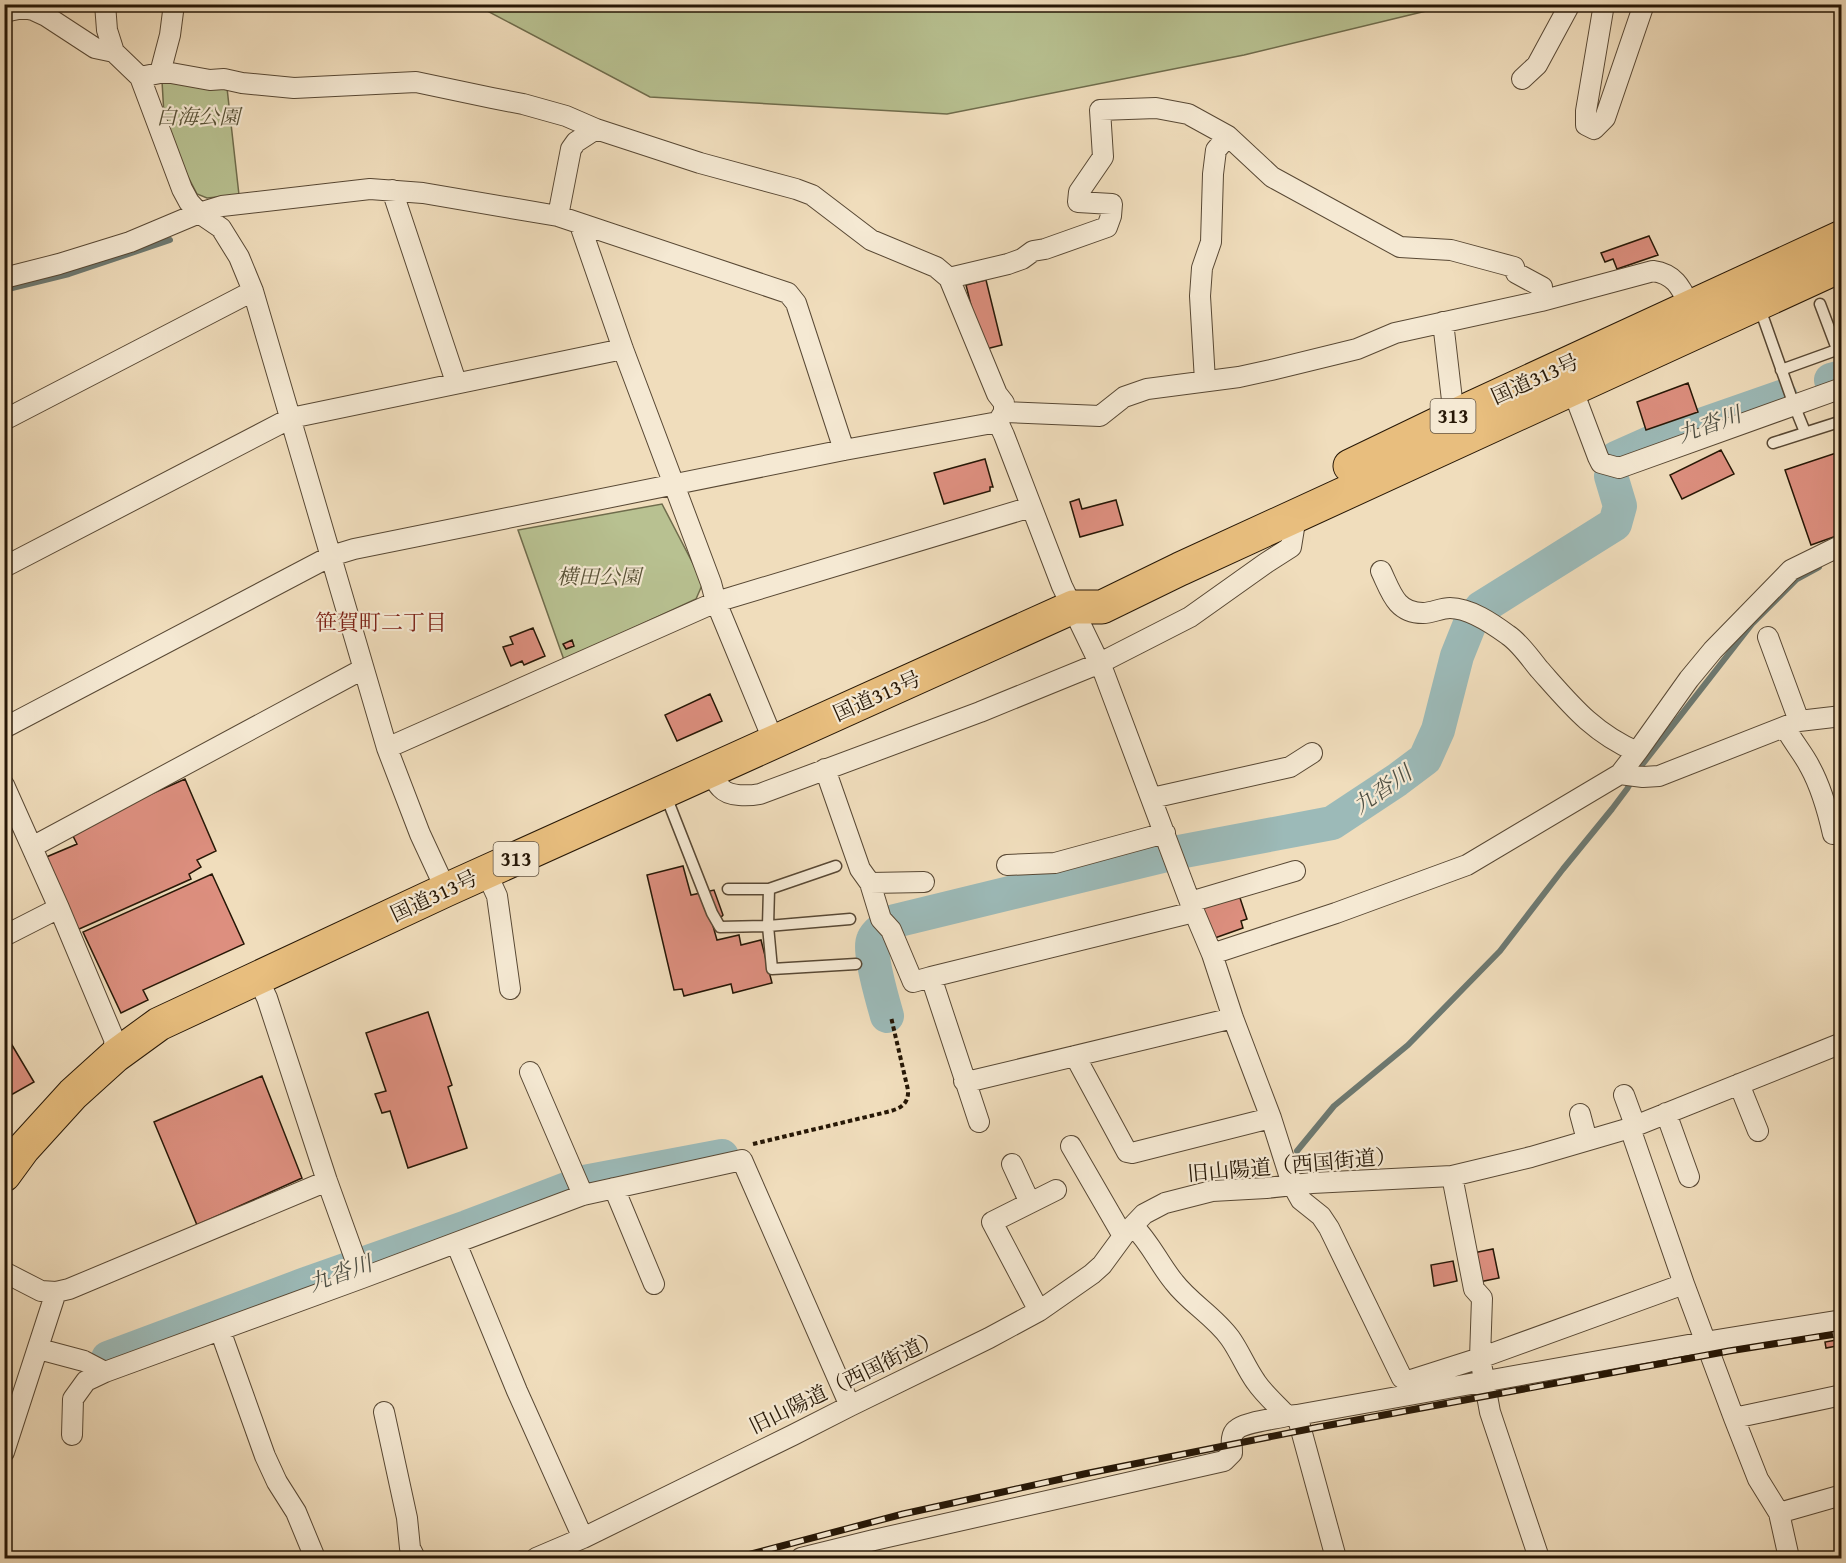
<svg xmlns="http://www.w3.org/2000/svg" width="1846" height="1563" viewBox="0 0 1846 1563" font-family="'Gentium Book Plus','Noto Serif JP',serif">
  <rect width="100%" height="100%" fill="#f0ddbc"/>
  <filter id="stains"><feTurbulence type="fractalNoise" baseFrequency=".00333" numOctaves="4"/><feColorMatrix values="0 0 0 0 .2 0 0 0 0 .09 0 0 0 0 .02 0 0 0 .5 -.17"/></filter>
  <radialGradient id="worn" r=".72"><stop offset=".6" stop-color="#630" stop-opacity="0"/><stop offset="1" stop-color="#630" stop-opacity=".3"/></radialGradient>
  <path fill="#b8c191" stroke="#6f6c4c" stroke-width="1.5" d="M476 5H1451L1244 55 947 114 650 97Z
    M162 81 227 88 239 195 207 198 197 194 183 167 164 115Z
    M662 504 703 583 696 599 564 660 518 530Z"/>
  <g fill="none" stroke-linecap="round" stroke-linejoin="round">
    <path stroke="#6d7971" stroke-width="6" d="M4 290 69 274 170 240
      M1297 1151 1334 1106 1408 1045 1500 951 1563 869 1612 809 1627 789 1638 770 1752 624 1797 579 1819 567"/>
    <path stroke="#9cbab8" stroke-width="34" d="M1831 380 1842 377
      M887 1016C883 1002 868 950 873 940 877 931 887 926 895 921L1179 852 1332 823 1397 780 1425 759 1438 730 1457 656 1471 621 1481 608 1615 524 1620 506 1611 476 1616 458 1652 442 1781 397
      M584 1182 722 1156
      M108 1358 303 1285 467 1227 572 1187"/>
  </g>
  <path fill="#dd8f7f" stroke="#261706" stroke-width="1.5" d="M1649 236 1658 255 1617 269 1613 259 1605 262 1601 253Z
    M986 280 1002 345 982 350 966 285Z
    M1688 383 1698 412 1646 430 1637 402Z
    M1721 450 1734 474 1682 499 1670 475Z
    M1842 451V534L1811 545 1785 470Z
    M985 459 993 487H990V491L944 504 934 473Z
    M1079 499 1082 509 1116 500 1123 525 1080 537 1070 502Z
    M533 628 545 656 524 665 522 661 511 666 503 647 513 644 510 637Z
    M572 640 574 646 566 649 563 644Z
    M710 694 722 721 677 741 665 715Z
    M185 779 216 851 197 860 201 867 189 874 191 879 77 930 44 858 77 844 73 836 88 828 86 823Z
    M683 866 691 895 714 890 723 915 713 926 717 940 739 935 741 945 761 940 772 983 733 993 731 984 684 996 682 989 674 990 647 875Z
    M212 874 244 944 143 990 148 1000 121 1013 83 932Z
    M1239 895 1247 919 1241 921 1243 928 1212 939 1201 908Z
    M428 1012 452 1085 448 1087 467 1148 408 1168 390 1111 382 1113 375 1094 386 1091 366 1033Z
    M9 1040 34 1082 4 1099V1043Z
    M262 1076 302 1178 197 1225 154 1122Z
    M1493 1249 1499 1278 1479 1282 1473 1253Z
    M1453 1261 1457 1281 1434 1286 1431 1265Z
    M1842 1339V1345L1826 1348 1825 1342Z"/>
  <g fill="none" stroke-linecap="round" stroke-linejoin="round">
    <defs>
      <path id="lane" d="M1820 304 1837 349
        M1759 306 1794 405 1805 432
        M1781 370 1842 348
        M1773 443 1842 421
        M666 796 712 913 720 927 768 926 850 919
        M728 889H769L836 866
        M769 889 768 926 772 969 856 964"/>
      <path id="street" d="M105 4 107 30 114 52
        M1604 4 1586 111V125L1594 129 1605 118 1644 4
        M4 12 23 8 33 10 46 16 95 48 114 52 140 77 182 189 189 202 199 213 221 228 239 257 253 291 387 748 420 834 446 890
        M160 73 170 35 174 4
        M140 77 160 73H171L210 80 224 79 242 83 294 88 416 82 492 98 523 104 566 116 596 129 700 163 796 189 812 195 871 240 936 267 949 278 997 394 1004 403V412L998 422 1004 435 1062 586 1104 673 1190 902 1212 954 1233 1018 1271 1118 1292 1184 1301 1200 1321 1216 1329 1228 1402 1378 1408 1381 1480 1358 1684 1284
        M1522 79 1537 65 1570 4
        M392 190 456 382
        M558 216 571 149 576 142 596 129
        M580 225 623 349 711 583 716 602 774 742
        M4 278 59 264 130 242 199 213 222 206 370 189 423 193 558 216 788 293 796 303 844 450
        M949 278 1008 264 1022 259 1033 251 1045 249 1107 227 1111 216 1112 204 1078 202 1079 192 1103 157 1100 110 1156 108 1188 114 1228 136 1272 177 1400 247 1451 250 1514 267 1516 273 1542 287 1541 301
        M1443 322 1452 400 1458 414
        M1205 381 1200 296 1202 268 1211 242 1213 174 1216 150 1228 136
        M1572 388 1598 457 1601 463 1619 468 1842 388
        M1004 412 1100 416 1124 397 1147 389 1239 377 1271 370 1357 349 1395 333 1541 301 1653 271C1675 274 1681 288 1690 306
        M4 420 253 291
        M4 567 291 418 623 349
        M1381 571C1391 592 1396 613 1423 613 1432 613 1441 608 1450 608 1470 608 1493 624 1508 635 1520 643 1530 658 1539 669 1571 705 1592 732 1637 752L1620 774
        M1768 637 1799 721
        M1785 727C1792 741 1803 753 1810 767 1821 787 1828 812 1833 834
        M4 728 331 556 354 549 844 450 998 422
        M387 748 716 602 1031 507
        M1637 752 1689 679 1713 650 1791 570 1842 545
        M825 769 860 869 870 883 881 919 891 930 913 982 931 977 979 1122
        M709 771C713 776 716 783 721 788 729 797 749 796 760 794L980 712 1100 663 1190 617 1266 563 1291 547 1296 516
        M4 785 59 908 114 1039 115 1056
        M1152 798 1290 767 1312 753
        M32 847 363 669
        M1007 865 1055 863 1165 833
        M486 872 497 896 510 989
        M870 883 924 882
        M1190 902 1295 871
        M4 936 59 908
        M1212 954 1336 913 1467 865 1620 774 1643 777 1659 776 1799 721 1842 716
        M257 977 267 998 327 1181 362 1278
        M931 977 1194 912
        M1075 1056 1127 1152 1132 1153 1271 1118
        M530 1072 583 1195
        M964 1081H971L1233 1018
        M1739 1084 1758 1131
        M1624 1095 1635 1125
        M1666 1113 1689 1177
        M1580 1114 1587 1140
        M1630 1128 1684 1284 1734 1418 1758 1479 1779 1513 1789 1558
        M1071 1146 1119 1229 1124 1235
        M1012 1164 1030 1203
        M1452 1176 1474 1289 1482 1298 1480 1358 1490 1412 1539 1558
        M614 1188 654 1284
        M1133 1226C1150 1242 1159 1264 1174 1282 1190 1303 1214 1316 1230 1338 1240 1352 1246 1368 1256 1382 1264 1394 1277 1405 1287 1416L1297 1415 1336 1558
        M456 1243 517 1391 583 1538
        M4 1272 41 1291 56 1292
        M1039 1311 992 1222 1056 1190
        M220 1330 265 1456 277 1482 296 1512 315 1558
        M39 1349 84 1361 105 1372 362 1278 583 1195 742 1160 850 1406
        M384 1412 407 1518 410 1548 415 1558
        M1297 1415 1705 1342 1842 1320
        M1734 1418 1842 1395
        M72 1435 73 1399 86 1381 105 1372
        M4 1452 56 1292 69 1289 327 1181
        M1779 1513 1842 1495
        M536 1558 583 1538 793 1435 850 1406 989 1338 1039 1311 1092 1274 1102 1265 1124 1235 1144 1214 1165 1203 1212 1191 1266 1188 1312 1183 1452 1176 1531 1157 1630 1128 1842 1043
        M801 1558 874 1540 1224 1461 1232 1453C1232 1446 1230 1435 1236 1430 1244 1422 1276 1419 1287 1416"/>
      <path id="highway" d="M1350 466 1458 414 1842 237
        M4 1175 23 1149 73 1094 115 1056 159 1024 446 890 1073 607H1102L1180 569 1842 265"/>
    </defs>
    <use href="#lane" stroke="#584834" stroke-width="13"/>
    <use href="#street" stroke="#584834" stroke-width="22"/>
    <use href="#highway" stroke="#261706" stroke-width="35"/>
    <path stroke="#261706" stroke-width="4" stroke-dasharray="4.5 3" stroke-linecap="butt" d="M753 1144 887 1112C899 1109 909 1105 908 1090L891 1017"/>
    <use href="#lane" stroke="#f5e9d3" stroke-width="10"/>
    <use href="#street" stroke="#f5e9d3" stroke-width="20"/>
    <use href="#highway" stroke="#e8be7e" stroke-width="33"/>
    <defs>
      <path id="rail" d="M736 1558 903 1514 1084 1474 1319 1427 1729 1351 1842 1333"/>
    </defs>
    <use href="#rail" stroke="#261706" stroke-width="7"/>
    <use href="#rail" stroke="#f5e9d3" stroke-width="4.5" stroke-dasharray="14" stroke-linecap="butt"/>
  </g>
  <g text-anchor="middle" stroke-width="4.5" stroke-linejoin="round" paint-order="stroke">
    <g fill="#f5e9d3" stroke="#645644" stroke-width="1.5">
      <rect x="1430.5" y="399" width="45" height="34" rx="4.5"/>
      <rect x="493.5" y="842" width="45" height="34" rx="4.5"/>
    </g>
    <g font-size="20" font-weight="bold" fill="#261706">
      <text x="1453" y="423">313</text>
      <text x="516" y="866">313</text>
    </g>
    <g font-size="21" font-style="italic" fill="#595237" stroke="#f5e9d3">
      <text x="198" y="124">白海公園</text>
      <text x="599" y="584">横田公園</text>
    </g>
    <g font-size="21" fill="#261706" stroke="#f5e9d3">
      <text transform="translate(1535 379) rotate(-24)" y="7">国道313号</text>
      <text transform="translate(877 696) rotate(-24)" y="7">国道313号</text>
      <text transform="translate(434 896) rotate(-25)" y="7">国道313号</text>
      <text transform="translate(1292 1165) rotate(-5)" y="7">旧山陽道（西国街道）</text>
      <text transform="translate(845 1382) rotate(-26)" y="7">旧山陽道（西国街道）</text>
    </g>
    <g font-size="22" font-style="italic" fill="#4f5044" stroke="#f5e9d3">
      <text transform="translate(1709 424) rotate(-20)" y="8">九沓川</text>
      <text transform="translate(1382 789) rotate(-35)" y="8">九沓川</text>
      <text transform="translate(340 1273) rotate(-20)" y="8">九沓川</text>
    </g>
    <g font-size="22" fill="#7a1f14" stroke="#f5e9d3">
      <text x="381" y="630">笹賀町二丁目</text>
    </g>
  </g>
  <rect width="1846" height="1563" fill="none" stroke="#f0ddbc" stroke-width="24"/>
  <rect x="6" y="6" width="1834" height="1551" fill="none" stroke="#261706" stroke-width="3"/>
  <rect x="12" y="12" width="1822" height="1539" fill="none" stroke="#261706" stroke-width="1.5"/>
  <rect width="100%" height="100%" filter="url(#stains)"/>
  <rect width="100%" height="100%" fill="url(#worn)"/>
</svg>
